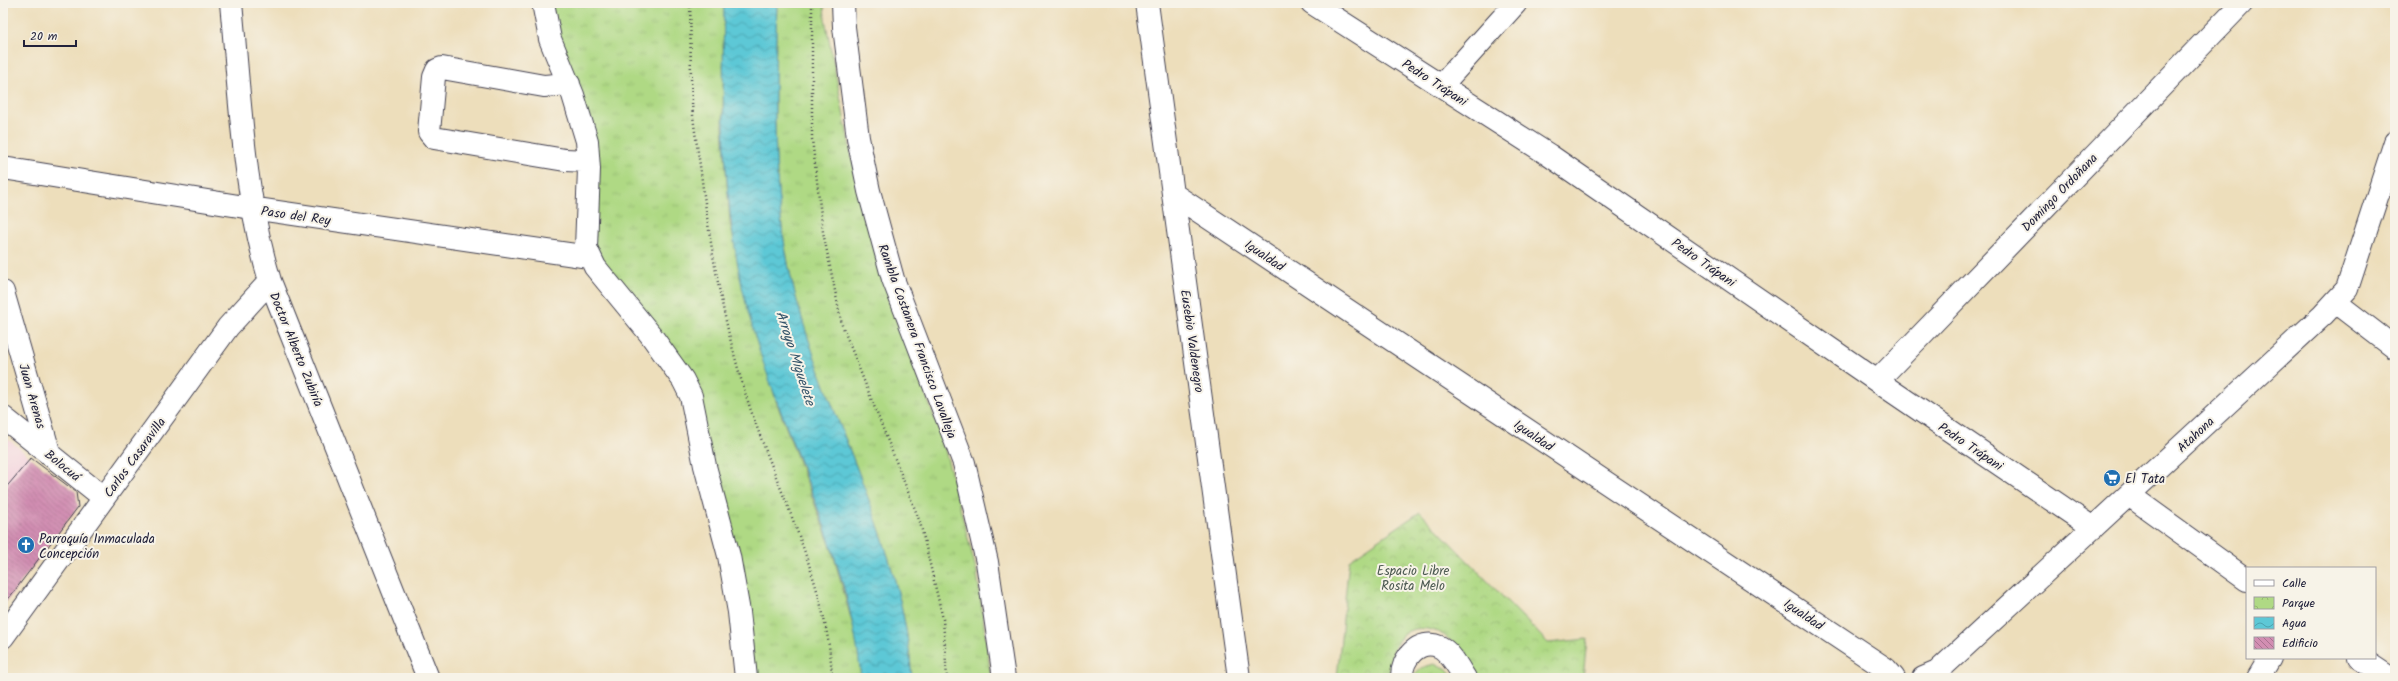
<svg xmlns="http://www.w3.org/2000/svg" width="2398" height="681" viewBox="0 0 2398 681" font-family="Kalam,sans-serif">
  <defs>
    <pattern id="grass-tufts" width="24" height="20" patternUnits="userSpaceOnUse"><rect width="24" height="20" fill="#afd984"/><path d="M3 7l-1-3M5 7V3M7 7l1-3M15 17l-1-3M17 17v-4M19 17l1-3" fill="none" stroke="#96ba73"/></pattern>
    <pattern id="park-crowns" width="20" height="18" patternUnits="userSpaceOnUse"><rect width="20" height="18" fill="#afd984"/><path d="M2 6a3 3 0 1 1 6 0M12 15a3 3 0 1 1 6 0" fill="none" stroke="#96ba73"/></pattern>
    <pattern id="water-waves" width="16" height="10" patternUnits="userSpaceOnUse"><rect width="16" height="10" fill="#5dc8d6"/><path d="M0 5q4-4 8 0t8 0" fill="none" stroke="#4ca2af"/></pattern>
    <pattern id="building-back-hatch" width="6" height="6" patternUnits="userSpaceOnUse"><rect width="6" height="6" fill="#d28eb2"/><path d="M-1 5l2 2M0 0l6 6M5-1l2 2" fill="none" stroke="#aa7492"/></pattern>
  </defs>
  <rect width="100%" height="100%" fill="#f7f3e8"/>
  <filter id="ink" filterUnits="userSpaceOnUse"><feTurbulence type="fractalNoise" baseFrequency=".025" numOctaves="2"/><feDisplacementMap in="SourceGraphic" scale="8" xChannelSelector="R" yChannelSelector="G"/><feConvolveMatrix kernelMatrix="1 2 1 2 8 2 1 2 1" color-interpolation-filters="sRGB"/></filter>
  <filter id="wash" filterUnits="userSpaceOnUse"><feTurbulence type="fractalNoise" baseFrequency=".012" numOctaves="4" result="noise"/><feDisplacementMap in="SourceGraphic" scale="16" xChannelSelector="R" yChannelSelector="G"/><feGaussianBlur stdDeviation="0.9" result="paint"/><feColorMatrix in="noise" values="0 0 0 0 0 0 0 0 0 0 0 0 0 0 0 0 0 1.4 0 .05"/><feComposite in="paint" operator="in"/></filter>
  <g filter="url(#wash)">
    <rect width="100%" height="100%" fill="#eddebb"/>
    <path fill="#f4cfde" d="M3 435 31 458 3 491Z"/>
    <path fill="url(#grass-tufts)" stroke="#687e60" d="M551 3H724L723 128 730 224 776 401 832 550 858 644 861 678H753L695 394 595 254 559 39Z
      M777 3H824L825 19 852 158 897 317 942 438 977 573 991 678H912C903 546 833 430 798 305 770 207 774 104 777 3Z
      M1434 664 1446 668 1455 678H1410L1421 668Z"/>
    <path fill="url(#park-crowns)" stroke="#687e60" d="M1420 512 1548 643 1587 639 1583 678H1474C1467 666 1460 652 1451 641 1440 629 1413 622 1401 637 1392 648 1389 664 1389 678H1337L1349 560Z"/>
    <path fill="url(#water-waves)" stroke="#407588" d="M724 3H777C774 103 770 207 798 305 833 430 903 546 912 678H861C849 549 779 433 747 308 722 208 722 105 724 3Z"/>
    <g id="blocks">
      <path fill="url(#building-back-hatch)" d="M31 458 76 492 78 507 3 606V491Z"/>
    </g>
  </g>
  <g filter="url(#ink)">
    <use href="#blocks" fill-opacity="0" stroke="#403e4e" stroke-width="1"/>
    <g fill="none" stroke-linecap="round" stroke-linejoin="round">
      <defs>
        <path id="minor" d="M231 3C240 96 243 191 270 281L428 678
          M543 3 550 39 573 95 587 141 589 169 586 248 595 267 650 334 683 380 691 396 705 466 729 556 739 612 746 678
          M843 3 844 27 858 138 869 191 893 279 964 463 987 562 1004 678
          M1147 3 1239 678
          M1312 3 1549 155 1877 381 2093 528
          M569 84 544 86 442 68 437 70 434 77 429 132 434 138 565 160 588 161
          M1441 86 1516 3
          M3 168 251 208 589 257
          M1173 194 1886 669 1894 678
          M3 292 50 455
          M2335 302 2395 348
          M1877 381 2242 3
          M3 417 104 498
          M2129 495 2247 580
          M3 637 228 327 270 281
          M2360 658 2390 678
          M1402 678C1401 659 1419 637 1440 647 1451 653 1458 667 1465 678
          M1923 678 1937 672 2323 315 2347 289 2395 142
          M2258 678 2270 658"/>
      </defs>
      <use href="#minor" stroke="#403e4e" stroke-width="24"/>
      <path stroke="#403e4e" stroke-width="2.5" stroke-dasharray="1 3" stroke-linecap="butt" d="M690 3C691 36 690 68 692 101 693 125 698 149 701 173 710 243 721 311 741 379 769 476 828 576 832 678
        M812 3V139L823 232 842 325 920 522 943 619 947 678"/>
      <use href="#minor" stroke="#fff" stroke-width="22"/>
    </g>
  </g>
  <defs>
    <symbol id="supermarket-disc" viewBox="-11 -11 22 22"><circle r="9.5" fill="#1f6fb2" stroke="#f7f3e8"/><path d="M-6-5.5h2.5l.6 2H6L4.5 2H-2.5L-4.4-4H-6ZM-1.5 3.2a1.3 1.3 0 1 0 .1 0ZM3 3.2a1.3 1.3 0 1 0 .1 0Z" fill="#fff"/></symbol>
    <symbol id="church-disc" viewBox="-11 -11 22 22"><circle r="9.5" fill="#1f6fb2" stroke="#f7f3e8"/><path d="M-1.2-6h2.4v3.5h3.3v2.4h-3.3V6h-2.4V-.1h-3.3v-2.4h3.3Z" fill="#fff"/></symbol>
  </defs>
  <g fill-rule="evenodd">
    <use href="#supermarket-disc" x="2102" y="468" width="20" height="20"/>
    <use href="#church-disc" x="16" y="535" width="20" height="20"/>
  </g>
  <g text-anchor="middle" stroke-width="4" stroke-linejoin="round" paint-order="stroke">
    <g font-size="13" fill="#22223b" stroke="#f7f3e8">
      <text transform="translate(1435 82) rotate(33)" y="5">Pedro Trápani</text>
      <text transform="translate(2059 192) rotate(-46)" y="5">Domingo Ordoñana</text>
      <text transform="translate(296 215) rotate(8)" y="5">Paso del Rey</text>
      <text transform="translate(1265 255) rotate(34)" y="5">Igualdad</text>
      <text transform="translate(1704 262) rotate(35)" y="5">Pedro Trápani</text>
      <text transform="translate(918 341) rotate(70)" y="5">Rambla Costanera Francisco Lavalleja</text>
      <text transform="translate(1193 341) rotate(82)" y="5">Eusebio Valdenegro</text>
      <text transform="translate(297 349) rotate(68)" y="5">Doctor Alberto Zubiría</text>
      <text transform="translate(33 396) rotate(74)" y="5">Juan Arenas</text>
      <text transform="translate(2195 434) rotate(-43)" y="5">Atahona</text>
      <text transform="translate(1534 435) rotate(34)" y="5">Igualdad</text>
      <text transform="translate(1971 446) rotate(34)" y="5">Pedro Trápani</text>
      <text transform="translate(134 457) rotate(-54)" y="5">Carlos Casaravilla</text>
      <text transform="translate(63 465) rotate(39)" y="5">Bolocuá</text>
      <text transform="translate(1804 614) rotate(34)" y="5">Igualdad</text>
    </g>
    <g font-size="13" fill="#22223b" stroke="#f7f3e8" text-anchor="start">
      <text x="2125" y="483">El Tata</text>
      <text x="39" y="543">Parroquía Inmaculada<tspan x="39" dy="15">Concepción</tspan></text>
    </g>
    <g font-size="13" fill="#4c5951" stroke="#f7f3e8">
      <text x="1413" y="575">Espacio Libre<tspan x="1413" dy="15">Rosita Melo</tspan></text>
    </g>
    <g font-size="14" font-style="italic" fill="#34546a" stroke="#f7f3e8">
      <text transform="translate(796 358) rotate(72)" y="5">Arroyo Miguelete</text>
    </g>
  </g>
  <rect width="2398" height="681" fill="none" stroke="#f7f3e8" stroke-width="16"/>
  <rect x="2246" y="567" width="130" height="92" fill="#f7f3e8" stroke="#a29fa3"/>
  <rect x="2254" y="580" width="20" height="6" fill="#ffffff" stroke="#a29fa3"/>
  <text x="2282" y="587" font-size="12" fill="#22223b">Calle</text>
  <rect x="2254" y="597" width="20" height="12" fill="url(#park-crowns)" stroke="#a29fa3"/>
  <text x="2282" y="607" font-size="12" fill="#22223b">Parque</text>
  <rect x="2254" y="617" width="20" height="12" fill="url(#water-waves)" stroke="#a29fa3"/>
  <text x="2282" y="627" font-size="12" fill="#22223b">Agua</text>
  <rect x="2254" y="637" width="20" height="12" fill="url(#building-back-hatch)" stroke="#a29fa3"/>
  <text x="2282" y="647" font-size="12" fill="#22223b">Edificio</text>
  <path d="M24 40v6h52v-6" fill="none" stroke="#22223b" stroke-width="2"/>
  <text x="30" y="40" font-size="12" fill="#22223b" stroke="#f7f3e8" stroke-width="3" paint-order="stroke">20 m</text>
</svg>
